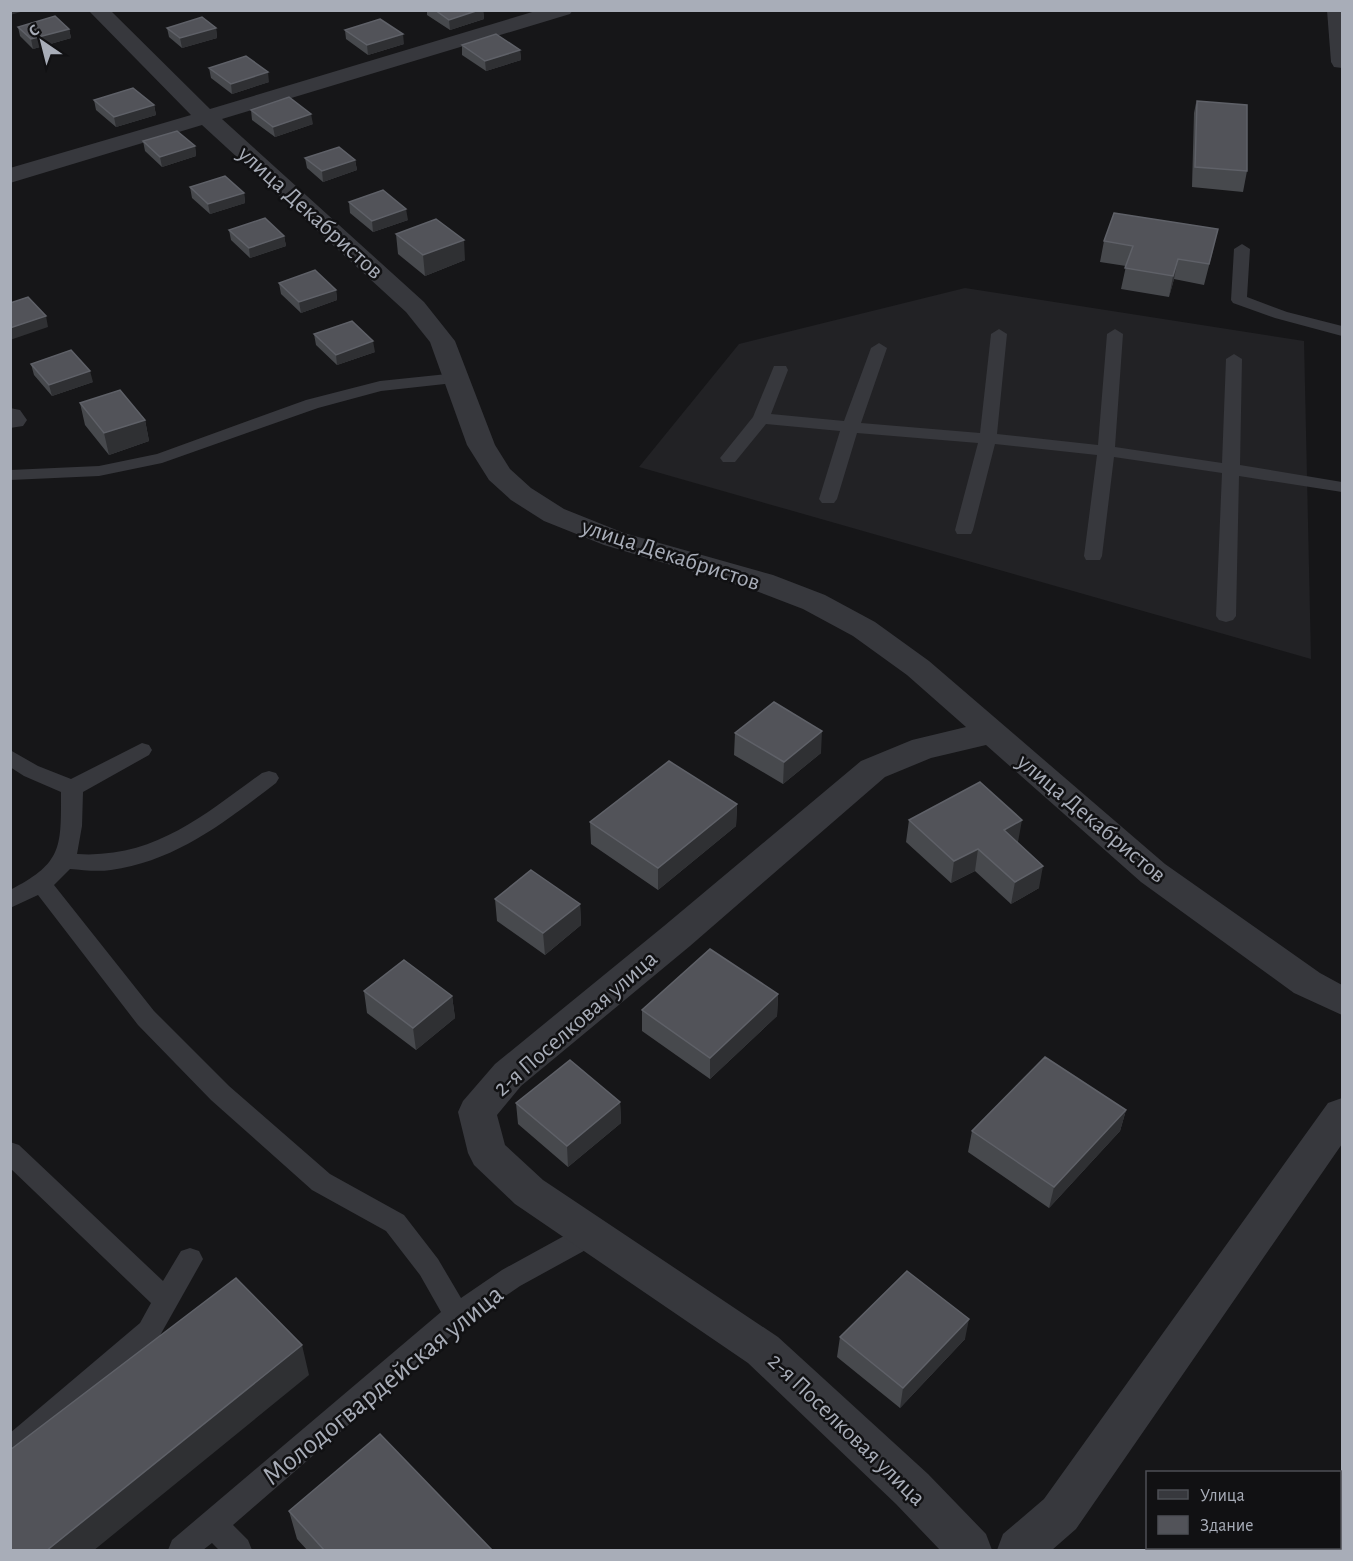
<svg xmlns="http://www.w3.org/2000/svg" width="1353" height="1561" viewBox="0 0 1353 1561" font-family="'Alegreya Sans',sans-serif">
  <rect width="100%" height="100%" fill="#161618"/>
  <path fill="#222225" d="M965 288 1304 341 1311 659 639 467 739 344Z"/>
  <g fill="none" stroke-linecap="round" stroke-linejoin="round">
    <path fill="#37383d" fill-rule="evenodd" d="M1242 244 1250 249 1247 297 1287 312 1342 326V336L1275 318 1233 303 1231 300 1234 249Z
      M999 329 1007 334 997 434 1098 445 1107 334 1115 329 1123 334 1115 447 1222 463 1226 359 1234 354 1242 359 1240 465 1342 482V492L1239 476 1236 616 1233 620 1226 622 1219 620 1216 616 1222 473 1114 457 1102 556 1100 560H1086L1084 556 1097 455 995 444 973 530 971 534H957L955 530 978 443 857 433 837 499 834 503H822L819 499 840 431 766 424 735 462H723L720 458 753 417 774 366H786L788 370 771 414 844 421 871 348 879 343 887 348 861 423 980 433 991 334Z
      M457 373 463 374 465 378 463 382 381 391 318 408 162 463 99 476 10 480V470L99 466 157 454 306 400 380 381Z
      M142 743 149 745 152 750 149 755 83 792 82 826 77 854C154 859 204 815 262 773L269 771 276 773 279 778 276 783C225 822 176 861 111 870 97 872 83 870 70 869L54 885 154 1011 229 1086 330 1174 404 1215 438 1259 461 1298 502 1270 584 1225 593 1222 602 1225 606 1233 602 1241 520 1286 466 1323 233 1525 248 1540 252 1550H219L212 1543 203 1550H168L172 1540 441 1312 420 1275 386 1231 312 1190 211 1100 138 1025 38 895 10 908V890C63 863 61 847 61 792L24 776 10 767V750L38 766 71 779Z
      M10 1142 19 1145 163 1281 181 1251 190 1248 199 1251 203 1259 158 1339 20 1460 10 1464V1433L140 1323 151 1303 10 1168Z"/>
    <path fill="#37383d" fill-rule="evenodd" d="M88 10H110L210 109 539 10H573L570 14 222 119 424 302 455 341 495 445 510 469 531 488 564 509 624 533 773 575 825 595 875 622 929 661 1165 864 1320 973 1342 985V1015L1294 993 1141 882 986 745 931 758 885 777 690 946 521 1086 497 1115 505 1145 543 1180 778 1337 928 1474 986 1534 992 1550H940L896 1504 748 1363 515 1204 474 1165 468 1153 458 1112 463 1101 495 1064 664 926 861 761 912 740 966 727 907 675 853 636 803 609 751 589 604 545 544 521 511 500 489 480 467 445 430 342 406 312 202 125 10 183V168L191 115Z
      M10 408 20 410 27 420 23 426 10 428Z
      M1342 1098V1144L1076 1529 1052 1550H997L1003 1534 1044 1499 1328 1103Z"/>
    <path fill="#37383d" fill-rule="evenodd" d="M1327 10H1342V68L1334 67 1331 62Z"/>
  </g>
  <path fill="#47494d" d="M427 10H483L484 19 450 30 427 15Z
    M18 27 69 29 71 38 33 49 20 36Z
    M167 28H216L217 38 182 48 169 37Z
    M345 30 404 44 368 55 346 39Z
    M462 45 520 50 521 60 486 71 462 55Z
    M209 68 269 82 232 94 211 78Z
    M94 100 154 105 156 115 116 127 96 110Z
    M1196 103 1247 171 1243 192 1192 187 1194 113Z
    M251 110 313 124 275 137 252 120Z
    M143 141 195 146 196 156 162 167 145 151Z
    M305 158 355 160 357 170 323 182 307 168Z
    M190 187 244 193 245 203 210 214 192 198Z
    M349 202 408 220 373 232 350 213Z
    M229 230 284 236 286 246 250 258 231 240Z
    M396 234 465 260 425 276 398 254Z
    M1104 241 1213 250 1204 285 1174 279 1169 297 1121 289 1126 266 1100 262Z
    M279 283 336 290 337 300 301 313 281 294Z
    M314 334 375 352 337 365 316 345Z
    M31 364 93 382 52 396 34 375Z
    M80 403 145 420 149 441 109 455 85 425Z
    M735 733 821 753 783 784 734 755Z
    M737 804 736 826 658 890 591 844 590 822Z
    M909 820 1018 842 1017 843 1039 888 1011 904 975 871 951 883 906 842Z
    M495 899 580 904 581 925 545 955 497 921Z
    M364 991 452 996 455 1018 416 1050 367 1013Z
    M778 994 777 1016 710 1079 642 1031V1010Z
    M620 1102 621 1123 568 1167 518 1124 516 1103Z
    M1126 1110 1120 1131 1049 1208 968 1152 972 1131Z
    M840 1337 965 1339 900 1408 837 1357Z
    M289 1511 493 1551H308L297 1539Z"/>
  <path fill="#2f3033" d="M10 10H28L10 15Z
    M479 10H483L484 19 450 30 449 20Z
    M216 28 217 38 182 48 180 38Z
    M69 29 71 38 33 49 31 39Z
    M403 34 404 44 368 55 367 45Z
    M520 50 521 60 486 71 485 61Z
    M268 72 269 82 232 94 231 84Z
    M154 105 156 115 116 127 114 117Z
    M311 114 313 124 275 137 273 127Z
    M195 146 196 156 162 167 160 157Z
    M355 160 357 170 323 182 322 171Z
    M244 193 245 203 210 214 208 204Z
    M406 209 408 220 373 232 372 221Z
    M284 236 286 246 250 258 249 248Z
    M464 240 465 260 425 276 423 255Z
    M1178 259 1174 279 1169 297 1173 276Z
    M336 290 337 300 301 313 299 302Z
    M46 316 48 327 10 340V328Z
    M373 341 375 352 337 365 336 355Z
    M90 371 93 382 52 396 49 385Z
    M145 420 149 441 109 455 104 433Z
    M822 731 821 753 783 784 784 762Z
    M737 804 736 826 658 890V868Z
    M1022 820 1018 842 1000 852 1004 830Z
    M978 849 975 871 951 883 954 861Z
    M1043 866 1039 888 1011 904 1015 882Z
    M580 904 581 925 545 955 543 933Z
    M778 994 777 1016 710 1079V1058Z
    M452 996 455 1018 416 1050 413 1028Z
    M620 1102 621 1123 568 1167 567 1146Z
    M1126 1110 1120 1131 1049 1208 1054 1187Z
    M969 1319 965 1339 900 1408 903 1388Z
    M302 1345 309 1375 93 1551H46Z"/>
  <path fill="#525359" stroke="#5f6168" stroke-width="1.5" d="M435 10H479L449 20Z
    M55 16 69 29 31 39 18 27Z
    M202 17 216 28 180 38 167 28Z
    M380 19 403 34 367 45 345 30Z
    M496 34 520 50 485 61 462 45Z
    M246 56 268 72 231 84 209 68Z
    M133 88 154 105 114 117 94 100Z
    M289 97 311 114 273 127 251 110Z
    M1197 101 1247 105V171L1195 167Z
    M177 131 195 146 160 157 143 141Z
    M339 147 355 160 322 171 305 158Z
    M225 176 244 193 208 204 190 187Z
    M383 190 406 209 372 221 349 202Z
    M1114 213 1218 229 1209 264 1178 259 1173 276 1125 268 1133 246 1104 241Z
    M265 218 284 236 249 248 229 230Z
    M436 219 464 240 423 255 396 234Z
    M315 270 336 290 299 302 279 283Z
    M28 297 46 316 10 328V303Z
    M352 321 373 341 336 355 314 334Z
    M71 350 90 371 49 385 31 364Z
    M120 390 145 420 104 433 80 403Z
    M774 702 822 731 784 762 735 733Z
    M669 761 737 804 658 868 590 822Z
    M980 782 1022 820 1004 830 1043 866 1015 882 978 849 954 861 909 820Z
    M531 870 580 904 543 933 495 899Z
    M710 949 778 994 710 1058 642 1010Z
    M404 960 452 996 413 1028 364 991Z
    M1045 1057 1126 1110 1054 1187 972 1131Z
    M570 1060 620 1102 567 1146 516 1103Z
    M907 1271 969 1319 903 1388 840 1337Z
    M236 1278 302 1345 46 1551H10V1450Z
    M380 1434 493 1551H325L289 1511Z"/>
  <g text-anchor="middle" stroke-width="5" stroke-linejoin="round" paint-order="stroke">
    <g font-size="24" fill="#a8adb8" stroke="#111113">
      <text transform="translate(311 212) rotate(42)" y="8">улица Декабристов</text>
      <text transform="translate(671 554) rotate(18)" y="8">улица Декабристов</text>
      <text transform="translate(1092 818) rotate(40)" y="8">улица Декабристов</text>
      <text transform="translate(575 1023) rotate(-41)" y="8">2-я Поселковая улица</text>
      <text transform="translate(847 1429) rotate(44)" y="8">2-я Поселковая улица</text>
    </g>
    <g font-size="28" fill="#a8adb8" stroke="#111113">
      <text transform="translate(382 1384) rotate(-39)" y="10">Молодогвардейская улица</text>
    </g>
  </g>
  <rect width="1353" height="1561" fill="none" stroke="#a8adb8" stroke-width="24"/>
  <rect x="1146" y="1471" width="195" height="78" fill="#111113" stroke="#4d4f55" stroke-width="1.5"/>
  <rect x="1158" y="1490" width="30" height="9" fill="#37383d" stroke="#4d4f55" stroke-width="1.5"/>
  <text x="1200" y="1501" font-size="18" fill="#a8adb8">Улица</text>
  <rect x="1158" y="1516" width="30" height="18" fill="#525359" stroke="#4d4f55" stroke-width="1.5"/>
  <text x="1200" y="1531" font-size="18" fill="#a8adb8">Здание</text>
  <g transform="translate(42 42) rotate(325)" stroke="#111113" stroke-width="4.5" paint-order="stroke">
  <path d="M0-4.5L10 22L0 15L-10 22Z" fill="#a8adb8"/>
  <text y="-9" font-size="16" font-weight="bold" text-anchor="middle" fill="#a8adb8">С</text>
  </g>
</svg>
